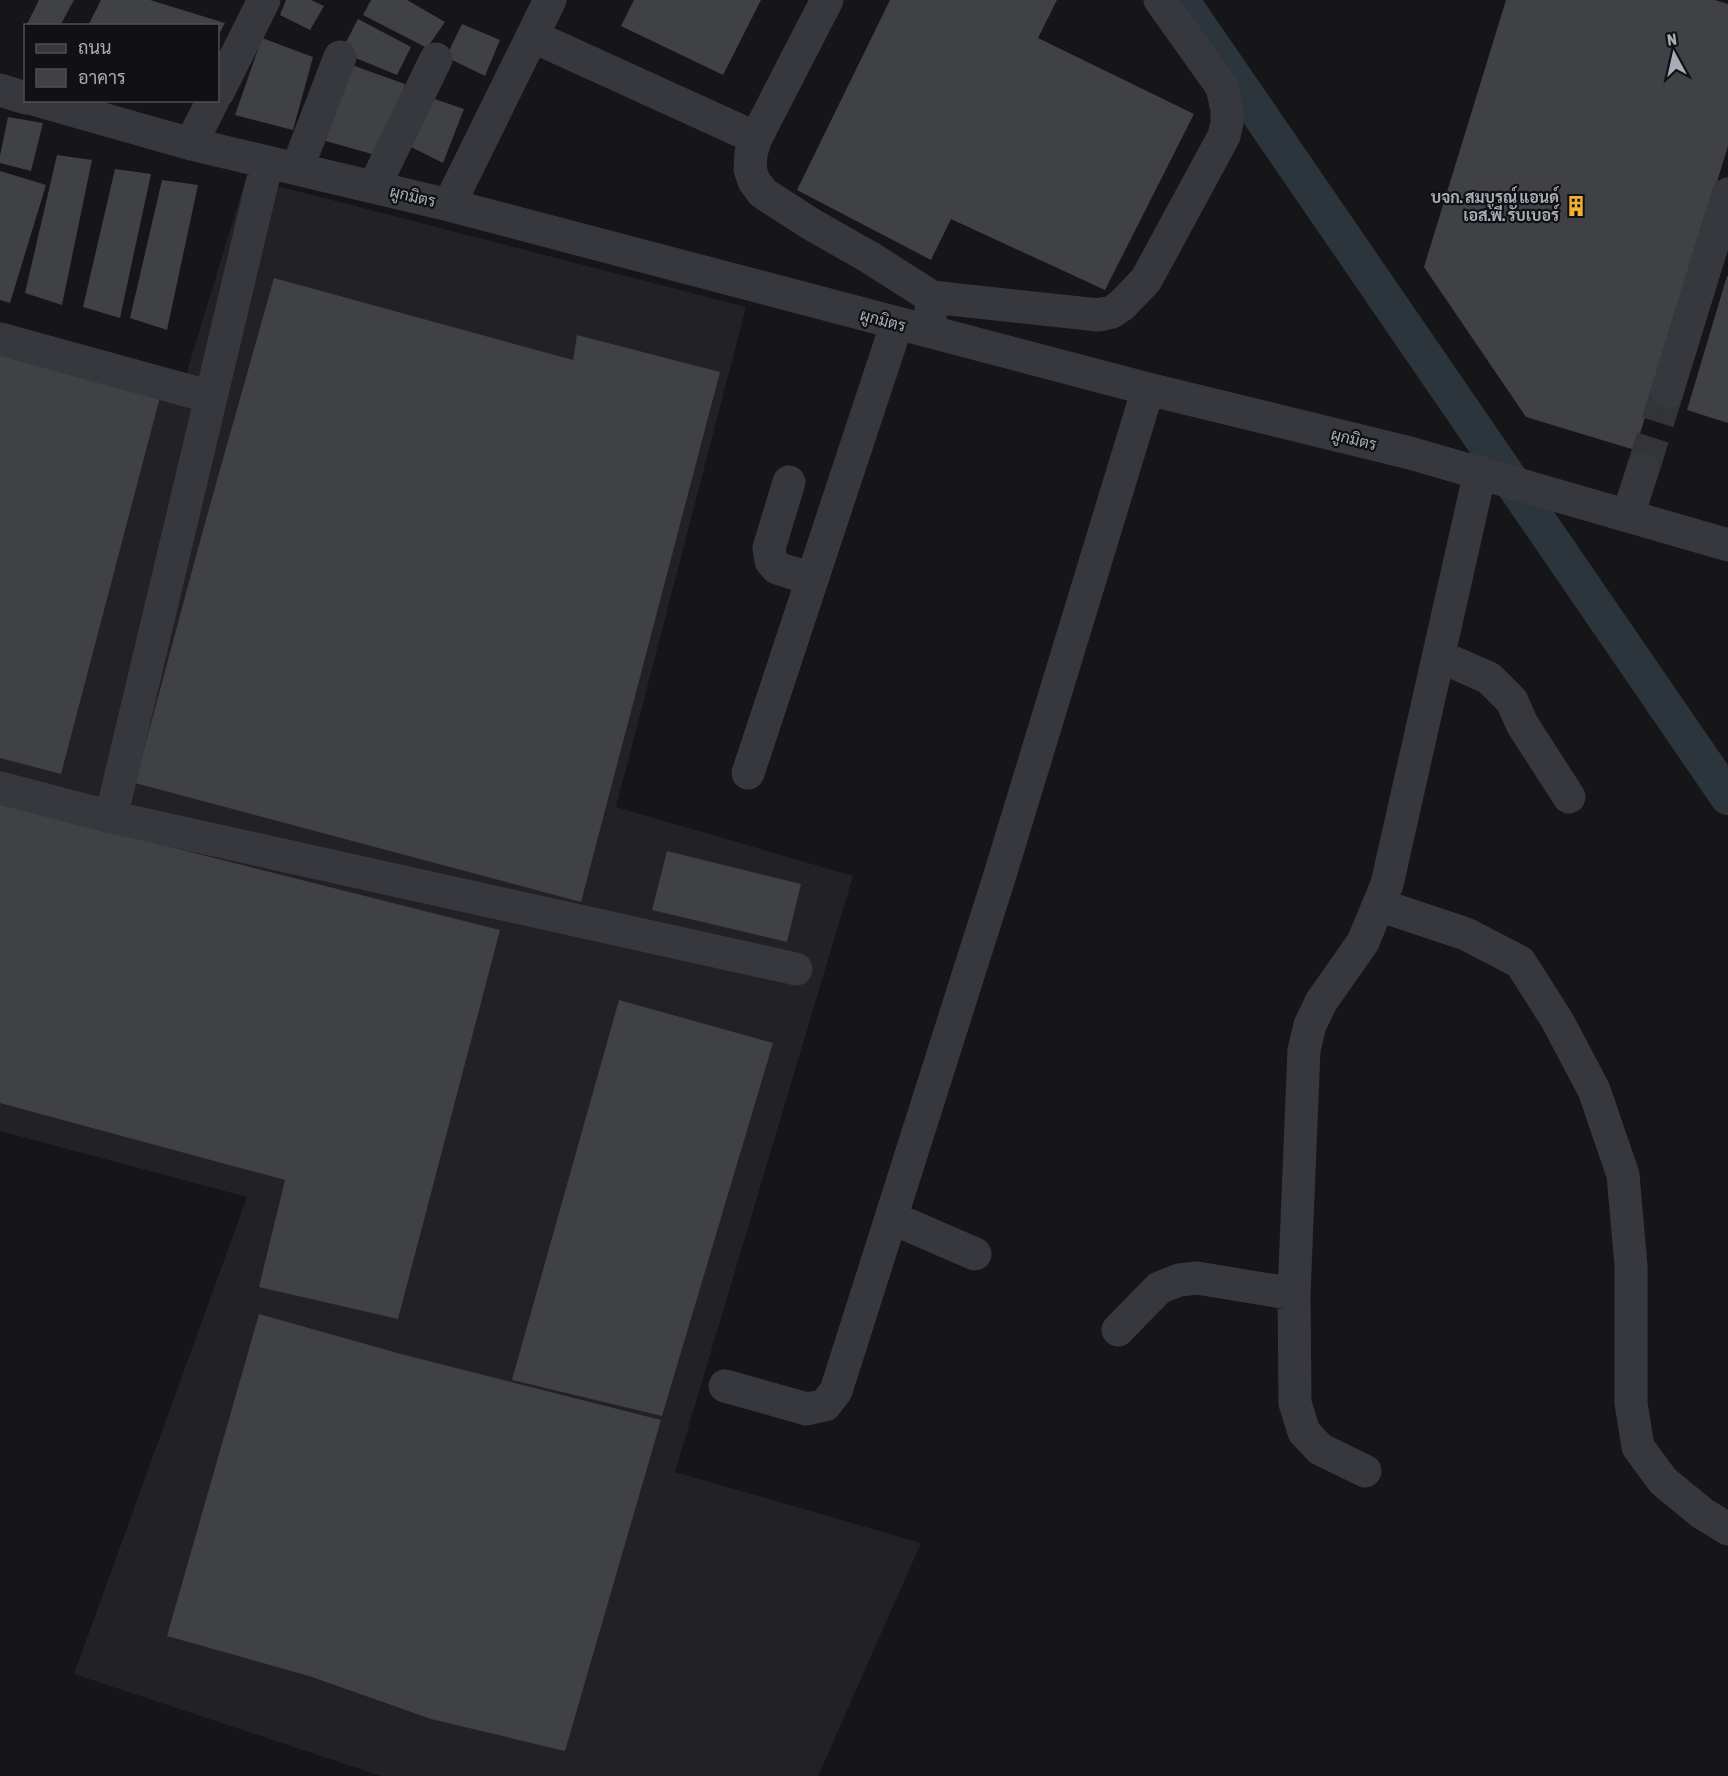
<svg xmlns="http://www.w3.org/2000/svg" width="1728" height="1776" viewBox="0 0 1728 1776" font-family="'Asap Condensed',Sarabun,sans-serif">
  <rect width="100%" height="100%" fill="#161618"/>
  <path fill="#222225" d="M246 178 746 307 616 807 853 876 675 1472 921 1543 818 1776H381L74 1674 247 1197 0 1131V323L186 375Z"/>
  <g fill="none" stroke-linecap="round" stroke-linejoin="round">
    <path stroke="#2c353c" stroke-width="36" d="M1181 0 1728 797"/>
  </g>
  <path fill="#404145" d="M39 0H74L60 26H26Z
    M101 0H150L225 23 218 36V26H88Z
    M286 0H311L324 6 310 30 280 15Z
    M371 0H407L445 22 427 48 363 15Z
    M634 0H761L723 75 621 26Z
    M890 0H1057L1038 38 1194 114 1105 290 951 219 931 260 797 190Z
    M1506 0H1715L1728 4V146L1635 450 1526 417 1424 267Z
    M358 19 411 47 397 75 341 52Z
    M462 24 500 40 485 76 446 57Z
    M262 38 313 57 293 130 235 115Z
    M349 64 405 84 379 156 322 140Z
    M426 96 464 109 443 163 409 146Z
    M8 117 43 123 31 171 0 163V156Z
    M57 155 92 160 62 305 25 293Z
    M115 169 151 174 120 318 83 307Z
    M0 171 46 185 10 303 0 300Z
    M162 180 198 185 167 330 130 318Z
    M1727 276H1728V423L1687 410Z
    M274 278 573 360 577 335 720 372 581 902 135 783 203 530Z
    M0 355 160 397 61 774 0 758Z
    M0 804 500 930 398 1319 259 1287 285 1180 0 1103Z
    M667 851 801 884 787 942 652 910Z
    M619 1000 773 1043 662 1416 512 1380Z
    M259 1314 401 1354 661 1420 565 1751 431 1719 309 1676 167 1636Z"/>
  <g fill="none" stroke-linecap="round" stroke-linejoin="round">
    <path stroke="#333438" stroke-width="33" stroke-dasharray="33 16" stroke-linecap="butt" d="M1643 469 1667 392"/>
    <path stroke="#37383d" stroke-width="33" d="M827 0 756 138 751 153 750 169 754 181 763 193 811 224 869 257 927 294 932 302 930 318
      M532 36 756 138
      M0 90 26 98
      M218 92 264 0
      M36 100 191 144 449 205 1148 389 1410 453 1728 545
      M191 144 213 100
      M297 169 340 57
      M374 187 436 59
      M449 205 550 0
      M931 297 1098 315 1112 312 1122 305 1146 280 1224 136 1227 123V110L1222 87 1160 0
      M0 339 211 397
      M1667 392 1728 194
      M789 482 769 548 771 561 777 568 812 579
      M1628 515 1643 469
      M1439 656 1489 678 1512 701 1522 724 1569 797
      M748 773 897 323
      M0 788 111 817 796 969
      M111 817 267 162
      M1379 905 1466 934 1520 962 1557 1020 1594 1090 1623 1175 1631 1266V1403L1638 1447 1663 1481 1702 1513 1728 1529
      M892 1218 975 1254
      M1118 1330 1159 1288 1179 1280 1197 1278 1294 1294
      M725 1386 807 1409 825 1405 836 1391 999 878 1148 389
      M1365 1471 1320 1449 1304 1432 1295 1403 1294 1294 1304 1050 1310 1025 1321 1002 1363 942 1387 884 1480 472"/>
  </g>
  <defs>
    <symbol id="building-bare" viewBox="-9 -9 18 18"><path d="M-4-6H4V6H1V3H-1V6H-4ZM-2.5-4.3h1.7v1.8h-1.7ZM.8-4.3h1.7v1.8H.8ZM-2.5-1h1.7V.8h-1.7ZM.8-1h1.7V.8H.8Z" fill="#f2b134" stroke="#111113" stroke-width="2.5" paint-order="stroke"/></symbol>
  </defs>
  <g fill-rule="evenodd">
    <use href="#building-bare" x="1561" y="191" width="30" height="30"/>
  </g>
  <g text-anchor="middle" stroke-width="4.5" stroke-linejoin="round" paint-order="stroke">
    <g font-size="16" fill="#a8adb8" stroke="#111113">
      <text transform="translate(413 196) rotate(13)" y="6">ผูกมิตร</text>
      <text transform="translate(883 320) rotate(15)" y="6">ผูกมิตร</text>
      <text transform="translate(1354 439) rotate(14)" y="6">ผูกมิตร</text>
    </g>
    <g font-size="16" font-weight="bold" fill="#a8adb8" stroke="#111113" text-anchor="end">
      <text x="1559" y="203">บจก. สมบูรณ์ แอนด์<tspan x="1559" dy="18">เอส.พี. รับเบอร์</tspan></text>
    </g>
  </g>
  <rect x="24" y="24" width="195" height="78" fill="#111113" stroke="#4d4f55" stroke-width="1.5"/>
  <rect x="36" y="44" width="30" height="9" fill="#37383d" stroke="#4d4f55" stroke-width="1.5"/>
  <text x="78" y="54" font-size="18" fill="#a8adb8">ถนน</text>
  <rect x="36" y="69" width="30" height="18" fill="#404145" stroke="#4d4f55" stroke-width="1.5"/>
  <text x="78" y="84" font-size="18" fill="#a8adb8">อาคาร</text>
  <g transform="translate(1674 54) rotate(352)" stroke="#111113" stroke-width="4.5" paint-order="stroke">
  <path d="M0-4.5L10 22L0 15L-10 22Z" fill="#a8adb8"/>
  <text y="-9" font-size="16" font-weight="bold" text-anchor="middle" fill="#a8adb8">N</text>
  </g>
</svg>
